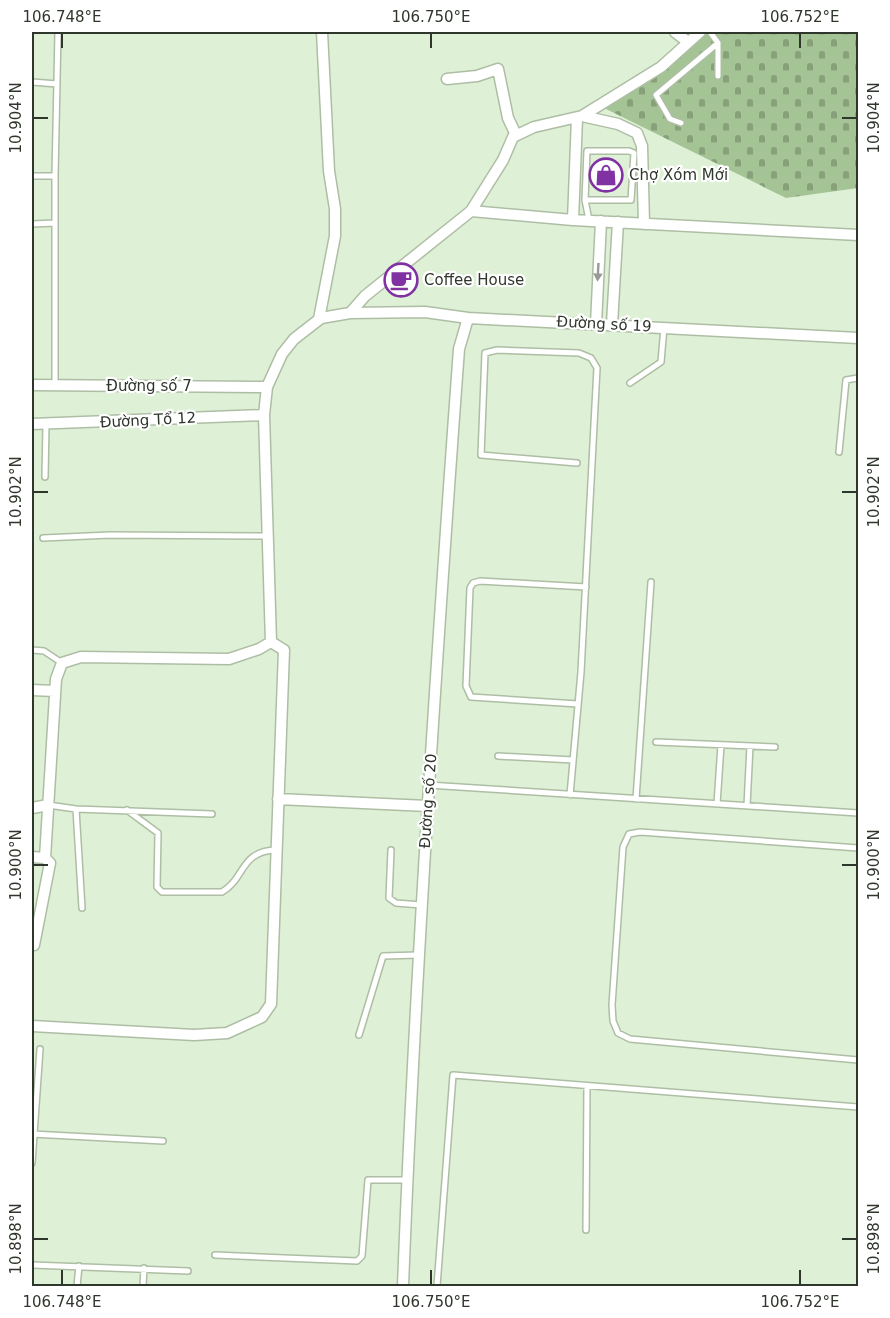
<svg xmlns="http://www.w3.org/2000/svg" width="890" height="1318" viewBox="0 0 890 1318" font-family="'DejaVu Sans',sans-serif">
  <defs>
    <pattern id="cemetery-stones" width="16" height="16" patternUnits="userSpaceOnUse" patternTransform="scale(1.5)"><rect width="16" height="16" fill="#a5c495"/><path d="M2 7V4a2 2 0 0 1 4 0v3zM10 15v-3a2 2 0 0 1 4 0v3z" fill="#87a07a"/></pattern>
  </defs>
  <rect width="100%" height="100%" fill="#def0d5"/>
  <path fill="url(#cemetery-stones)" d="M704 32H858V188L786 198 604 108C641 86 674 63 704 32Z"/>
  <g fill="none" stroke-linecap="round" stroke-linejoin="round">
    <defs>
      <path id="service" d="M718 43V76
        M32 82 57 84
        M681 123 670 119 656 95 718 43 710 32
        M32 176H55
        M585 200H631L634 153 629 151H587L585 200 589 220
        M32 224 55 223
        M630 383 661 362 664 327
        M55 386V176L58 32
        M839 452 846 380 858 378
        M45 477 46 424
        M43 538 110 535 267 536
        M32 650 44 651 62 663
        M578 704 471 697 466 686 470 588 473 583 480 581 586 587
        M656 742 775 747
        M498 756 573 760
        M428 785 858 813
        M570 795 581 672 597 368 591 358 579 353 497 350 485 353 481 455 577 463
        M636 799 651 582
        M717 804 721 745
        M48 805 76 809 212 814
        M747 806 750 746
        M76 809 82 908
        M127 810 158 833 157 887 162 892H222C245 879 240 851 276 850
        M858 848 640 832 629 834 623 847 612 1005 613 1021 618 1033 630 1039 858 1060
        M391 850 389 898 396 903 421 905
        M359 1035 383 956 418 955
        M32 1134 163 1141
        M32 1163 40 1049
        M586 1230 587 1086
        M215 1255 357 1261 362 1256 368 1180H407
        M32 1265 188 1271
        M77 1286 79 1266
        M143 1286 144 1268
        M437 1286 453 1075 858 1107"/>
      <path id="minor" d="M675 32 688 42
        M447 79 477 76 498 69 508 118 516 135
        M582 116 618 124 637 133 642 146 644 224
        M471 211 573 220 858 235
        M573 220 577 118
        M350 313 365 296 471 211 503 160 513 137 534 127 582 116 661 67 700 32
        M319 319 335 236V209L329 171 322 32
        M596 324 601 221
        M612 324 618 222
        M32 385 267 387
        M32 424 264 415
        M32 690 55 691
        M278 799 427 806
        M32 808 48 805
        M32 857 45 858
        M34 945 50 863 45 858 56 679 62 663 81 657 229 659 259 649 271 642 264 415 267 387 282 354 294 339 321 318 350 313 425 312 468 318 858 338
        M32 1026 194 1035 227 1033 262 1017 271 1004 284 650 271 642
        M403 1286C415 974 436 661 459 349L468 318"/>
    </defs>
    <use href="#service" stroke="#aebea5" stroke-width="8"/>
    <use href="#minor" stroke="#aebea5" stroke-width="13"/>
    <use href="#service" stroke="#fff" stroke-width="5"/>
    <use href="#minor" stroke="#fff" stroke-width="10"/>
  </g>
  <defs><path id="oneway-solid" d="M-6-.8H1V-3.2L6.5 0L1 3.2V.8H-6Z" transform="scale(1.5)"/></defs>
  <use fill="#979a96" href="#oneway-solid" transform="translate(598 272) rotate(93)"/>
  <path fill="none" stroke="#2f362c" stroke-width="2" d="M62 33V48M431 33V48M800 33V48M33 118H48M842 118H857M33 492H48M842 492H857M33 865H48M842 865H857M33 1239H48M842 1239H857M62 1270V1285M431 1270V1285M800 1270V1285"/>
  <defs>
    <symbol id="shop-ring" viewBox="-11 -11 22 22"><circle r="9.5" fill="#fff" stroke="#8132a2" stroke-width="1.5"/><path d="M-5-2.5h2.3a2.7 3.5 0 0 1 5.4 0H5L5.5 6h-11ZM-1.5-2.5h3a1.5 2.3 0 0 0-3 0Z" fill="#8132a2"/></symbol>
    <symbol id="cafe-ring" viewBox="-11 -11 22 22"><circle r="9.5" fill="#fff" stroke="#8132a2" stroke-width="1.5"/><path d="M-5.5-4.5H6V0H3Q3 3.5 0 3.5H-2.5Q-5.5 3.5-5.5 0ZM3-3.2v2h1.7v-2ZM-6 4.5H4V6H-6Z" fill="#8132a2"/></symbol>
  </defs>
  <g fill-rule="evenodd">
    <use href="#shop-ring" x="587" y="156" width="38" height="38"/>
    <use href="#cafe-ring" x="382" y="261" width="38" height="38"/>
  </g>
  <g text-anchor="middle" stroke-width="4.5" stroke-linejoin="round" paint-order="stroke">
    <g font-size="15" fill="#2f362c" stroke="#fff" text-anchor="start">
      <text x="629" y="180">Chợ Xóm Mới</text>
      <text x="424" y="285">Coffee House</text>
    </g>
    <g font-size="15" fill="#2f362c" stroke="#fff">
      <text transform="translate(604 324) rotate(3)" y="5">Đường số 19</text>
      <text x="149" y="391">Đường số 7</text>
      <text transform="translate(148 420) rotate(-3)" y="5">Đường Tổ 12</text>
      <text transform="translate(428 801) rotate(-86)" y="5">Đường số 20</text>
    </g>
  </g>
  <rect width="890" height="1318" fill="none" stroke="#ffffff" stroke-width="66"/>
  <rect x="33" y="33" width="824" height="1252" fill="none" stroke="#2f362c" stroke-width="2"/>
  <g font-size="15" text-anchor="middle" fill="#2f362c">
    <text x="62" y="22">106.748°E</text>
    <text x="431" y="22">106.750°E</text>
    <text x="800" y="22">106.752°E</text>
    <text transform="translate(16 118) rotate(-90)" y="5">10.904°N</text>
    <text transform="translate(874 118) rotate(-90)" y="5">10.904°N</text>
    <text transform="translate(16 492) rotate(-90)" y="5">10.902°N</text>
    <text transform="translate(874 492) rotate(-90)" y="5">10.902°N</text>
    <text transform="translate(16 865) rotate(-90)" y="5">10.900°N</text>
    <text transform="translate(874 865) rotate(-90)" y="5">10.900°N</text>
    <text transform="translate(16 1239) rotate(-90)" y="5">10.898°N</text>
    <text transform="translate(874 1239) rotate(-90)" y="5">10.898°N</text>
    <text x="62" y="1307">106.748°E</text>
    <text x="431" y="1307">106.750°E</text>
    <text x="800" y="1307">106.752°E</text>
  </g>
</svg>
